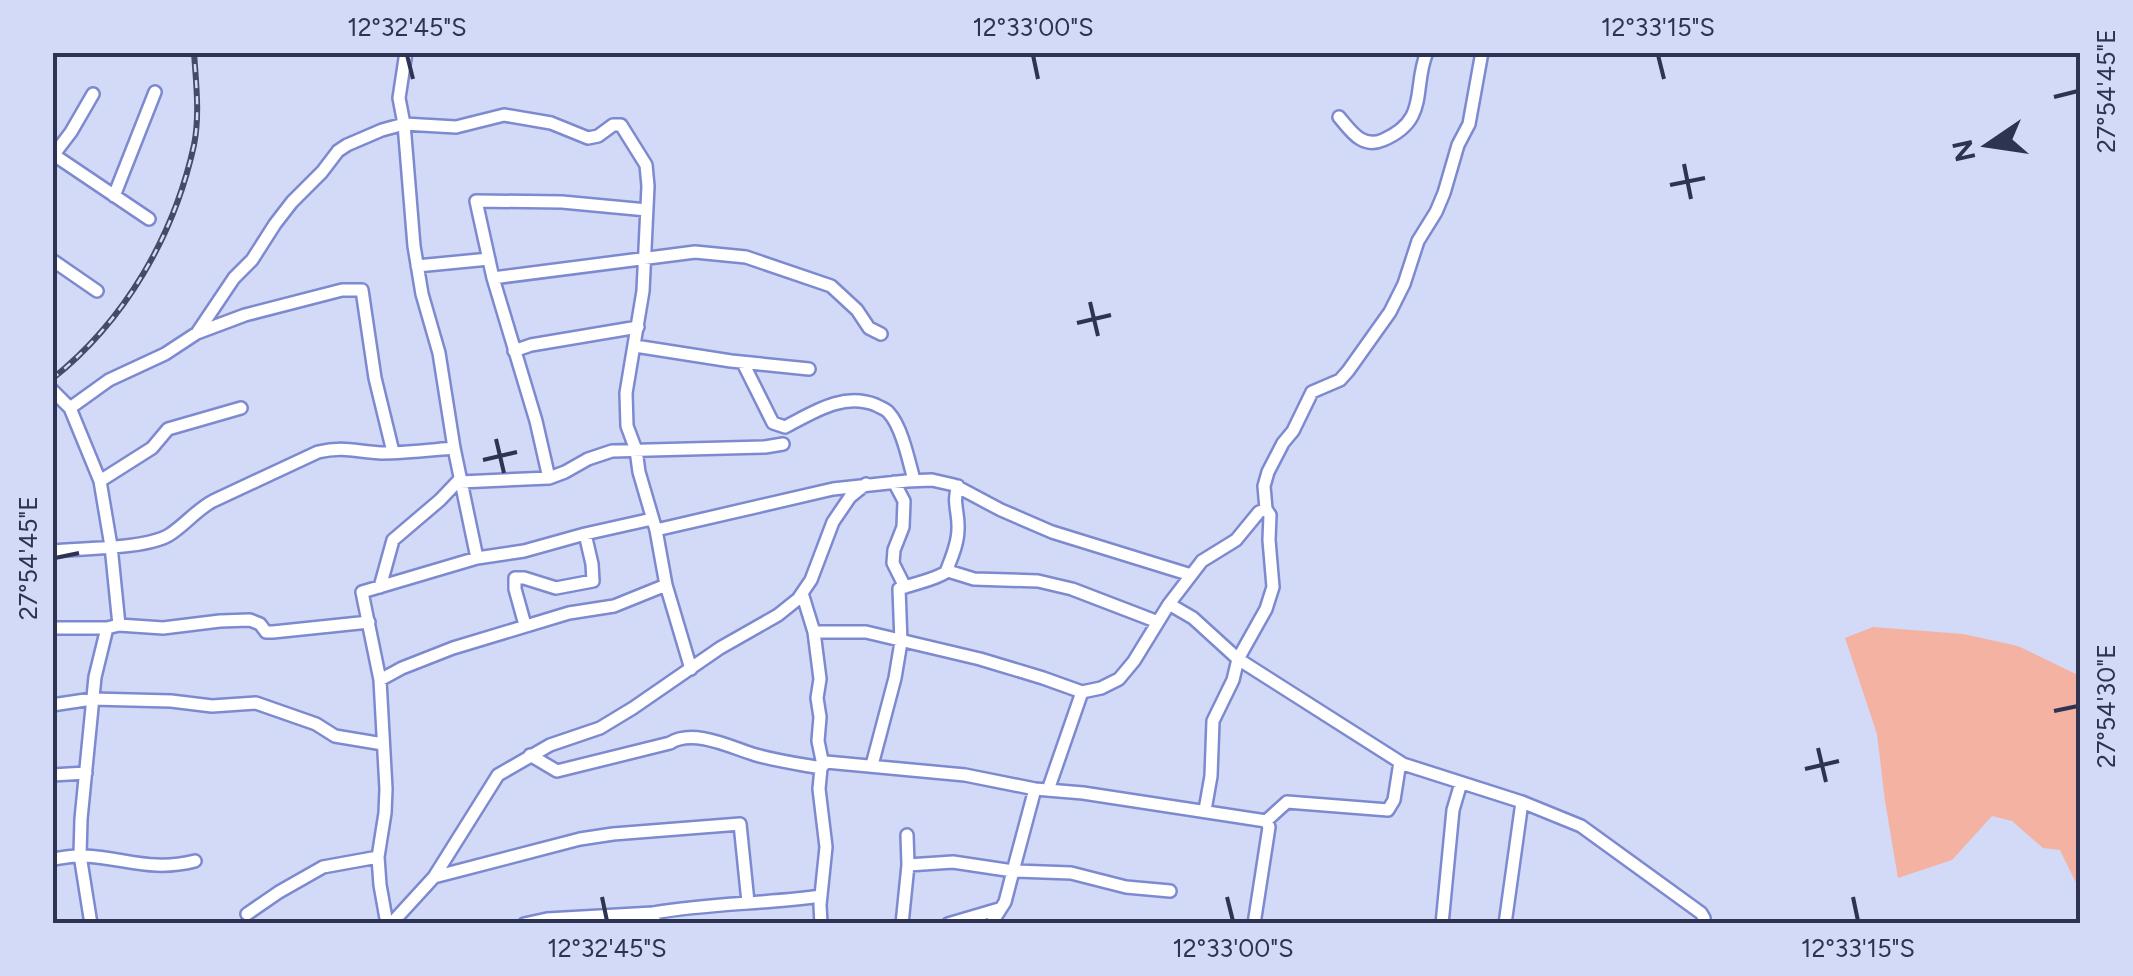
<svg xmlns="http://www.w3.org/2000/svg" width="2133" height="976" viewBox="0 0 2133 976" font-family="Figtree,sans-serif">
  <rect width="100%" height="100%" fill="#d2daf7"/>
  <path fill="#f3b2a2" d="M1873 627 1963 634 2018 646 2080 676V923H2077L2076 883 2060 850 2043 848 2012 821 1992 816 1952 860 1898 878 1885 801 1877 734 1845 638Z"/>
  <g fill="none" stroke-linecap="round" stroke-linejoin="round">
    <defs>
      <path id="minor" d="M406 52 399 98 404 124 414 246 422 294 439 353 454 448 477 558
        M1339 117C1351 131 1362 149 1383 140 1430 120 1412 88 1427 52
        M54 155 149 219
        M52 157 71 132 93 94
        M114 196 155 92
        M647 210 562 202 476 201 493 278 695 252 746 257 831 286 857 310 869 328 881 334
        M52 260 97 291
        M417 266 489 259
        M493 278 536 421 549 478
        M197 333 234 278 252 260 275 224 292 202 322 172 338 151 347 145 382 130 404 124 456 127 504 115 551 123 588 138 598 136 613 125H621L646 165 648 186 643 291 626 393 627 426 636 450 639 472 656 530 666 585 691 669
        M635 346 731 361 809 369
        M514 351 531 345 638 327
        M743 363 773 423 785 427C814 412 843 392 876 405 881 408 886 409 889 413 902 427 909 462 914 480
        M52 390 70 408
        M100 481 70 408 109 380 165 354 197 333 245 315 342 290H362L375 378 393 452
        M460 482 549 478 565 472 588 459 612 451 765 447 783 444
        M894 482 904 501 903 527 894 550 893 563 905 587
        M656 530 833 489 907 481 932 480 954 485 1001 510 1052 532 1191 575
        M52 551C81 548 146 549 169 535 185 525 196 510 213 501L318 452C345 446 357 452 382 453 406 453 430 450 454 448
        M948 571 946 572C951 559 958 544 958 529 959 513 952 502 958 486
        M380 587 393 540 440 500 460 479
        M802 593 814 632H866L980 659 1043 678 1082 692
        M1169 604 1193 618 1238 659 1403 764 1522 802 1581 826 1701 913 1704 918V924
        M119 625 163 628 220 621 250 620 260 624 266 632H273L369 622
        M525 625 515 589V578H524L556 588 593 581 592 564 585 534
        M52 628H107L95 677 81 819 80 855 91 924
        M107 628 119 625 111 546 100 481 152 448 168 429 241 408
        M814 632 820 679 817 698 820 717 818 741 823 765
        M380 680 402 668 453 648 569 613 614 606 666 585
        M52 705 92 699 171 701 212 706 256 703 316 724 335 736 383 744
        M530 755 557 771 670 743C694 728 732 748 756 755 777 761 799 764 821 768
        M872 765 895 678 901 642 899 589C917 582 933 581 948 571L974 579 1038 581 1072 589 1158 622
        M52 775 86 773
        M1048 790 1082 692 1101 688 1119 679 1134 661 1169 604 1202 561 1236 540 1259 512 1266 509
        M1205 810 1211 776 1213 721 1233 680 1238 659 1266 609 1273 587 1269 540 1270 515 1266 509 1264 486 1268 472 1283 443 1293 431 1312 392 1340 380 1348 371 1390 312 1404 284 1418 241 1436 212 1444 193 1458 145 1469 124 1482 52
        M1266 821 1287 802 1388 810 1394 800 1400 762
        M52 859C63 858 74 855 84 856 126 858 151 872 195 861
        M908 865 953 862 1013 871 1035 789
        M434 877 580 839 613 834 740 824 748 902
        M653 913C708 903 765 904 821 896
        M247 914 279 892 323 867 378 857
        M387 924 380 885 378 857 385 813 386 789 380 680 362 592 477 558 524 551 585 534 652 519
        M391 924 434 877 498 775 550 745 600 728 633 708 720 648 778 615 798 599 811 580 833 522 850 497 866 484
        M524 924 547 919 653 913 655 924
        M821 924 820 905 826 847 819 789 821 768 826 762 965 775 1035 789 1083 793 1266 821 1269 827 1254 924
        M902 924 908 865 907 835
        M948 924 999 909
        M991 924 1005 902 1013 871 1071 873 1126 887 1170 891
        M1442 924 1453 810 1461 783
        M1505 924 1522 802"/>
    </defs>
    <use href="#minor" stroke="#7d8acf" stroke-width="16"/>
    <use href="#minor" stroke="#fff" stroke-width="11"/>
    <defs>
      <path id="rail" d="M52 379C125 321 174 236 194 145 200 115 196 83 194 52"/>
    </defs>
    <use href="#rail" stroke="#444a67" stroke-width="6"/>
    <use href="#rail" stroke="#d2daf7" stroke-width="2.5" stroke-dasharray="8" stroke-linecap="butt"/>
  </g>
  <path fill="none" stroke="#2d3350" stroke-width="4" d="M407 55 413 79M1033 55 1038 79M1658 55 1664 79M2054 97 2078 91M1684 164 1691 199M1670 185 1705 178M1090 302 1098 336M1077 323 1111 315M496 439 504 473M483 460 517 452M55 558 79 553M2054 711 2078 706M1818 748 1826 782M1805 769 1839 761M602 897 607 921M1227 897 1233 921M1853 897 1858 921"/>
  <rect width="2133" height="976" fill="none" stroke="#d2daf7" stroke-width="110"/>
  <g transform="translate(1988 145) rotate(257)" stroke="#d2daf7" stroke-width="8" paint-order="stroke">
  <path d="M0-8L18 38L0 25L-18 38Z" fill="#2d3350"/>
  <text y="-15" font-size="28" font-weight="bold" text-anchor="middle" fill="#2d3350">N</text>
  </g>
  <rect x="55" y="55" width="2023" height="866" fill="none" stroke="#2d3350" stroke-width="4"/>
  <g font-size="25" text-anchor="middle" fill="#2d3350">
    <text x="407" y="36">12°32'45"S</text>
    <text x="1033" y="36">12°33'00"S</text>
    <text x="1658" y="36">12°33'15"S</text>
    <text transform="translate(2106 91) rotate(-90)" y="9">27°54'45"E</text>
    <text transform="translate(28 558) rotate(-90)" y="9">27°54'45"E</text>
    <text transform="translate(2106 706) rotate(-90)" y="9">27°54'30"E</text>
    <text x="607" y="957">12°32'45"S</text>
    <text x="1233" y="957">12°33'00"S</text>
    <text x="1858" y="957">12°33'15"S</text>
  </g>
</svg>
